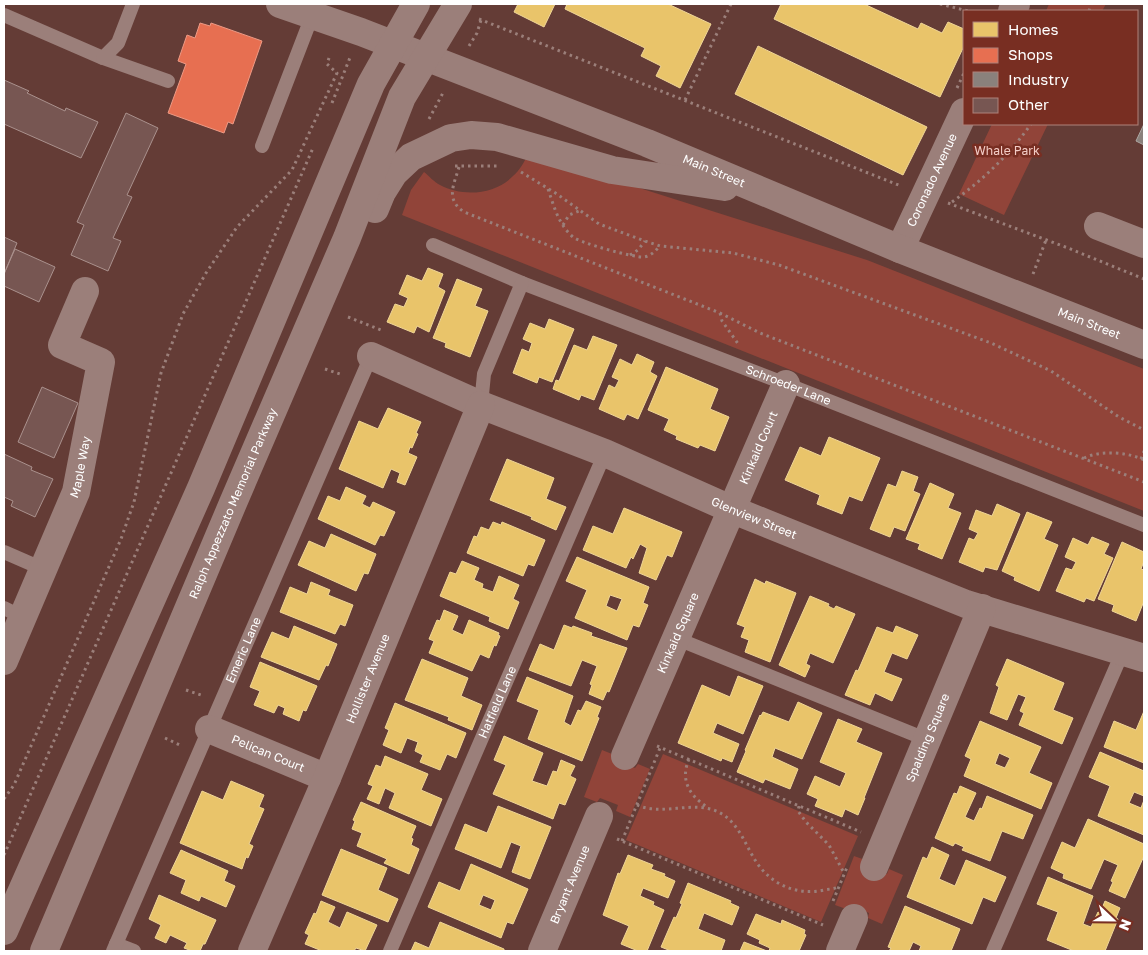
<svg xmlns="http://www.w3.org/2000/svg" width="1148" height="955" viewBox="0 0 1148 955" font-family="'Golos Text',sans-serif">
  <rect width="100%" height="100%" fill="#643c36"/>
  <path fill="#914439" d="M1049 4H1106L1102 11H1046Z
    M992 124H1048L1004 215 959 194Z
    M529 153 867 260 1144 369V511L402 215 411 190 424 172C429 176 434 182 440 185 462 197 495 195 513 176 520 170 524 162 529 153Z
    M602 750 617 756 616 759 635 768 638 764 650 769 630 817 616 811 618 805 600 798 597 802 584 797Z
    M663 754 858 836 821 922 626 840Z
    M854 856 868 861 867 866 887 874 889 869 903 875 882 924 868 918 869 913 851 905 849 910 835 905Z"/>
  <path fill="#e9c46a" stroke="#f0d697" fill-rule="evenodd" d="M518 4H555L544 27 514 12Z
    M567 4H668L711 24 680 88 656 76 661 66 641 56 645 48 565 9Z
    M781 4H864L918 29 921 23 942 33 948 22 964 29V46L940 97 774 19Z
    M758 46 927 127 903 175 735 94Z
    M428 268 443 274 438 287 445 291 429 332 417 326 414 333 387 322 395 304 404 307 408 298 399 294 407 275 422 281Z
    M457 279 482 289 475 306 488 311 470 357 445 347 446 343 433 338Z
    M549 319 574 329 552 382 539 377 537 383 513 373 522 349 529 352 532 343 523 339 530 323 545 329Z
    M593 336 617 345 594 400 581 395 579 400 553 389 556 380 559 381 574 345 587 350Z
    M637 354 654 362 650 372 657 376 638 419 627 414 624 420 599 409 609 385 615 388 619 380 612 377 620 359 632 365Z
    M666 367 718 389 710 409 729 417 715 451 700 445 698 448 676 439 677 436 664 430 669 419 648 410Z
    M388 408 421 422 416 433 418 434 412 448 410 447 408 453 417 457 405 485 397 482 400 473 391 469 383 488 339 469 359 421 378 429Z
    M829 437 880 458 862 501 849 496 842 514 817 504 820 495 785 480 800 447 821 456Z
    M507 459 554 478 546 499 566 507 556 530 531 519 532 517 490 500Z
    M902 471 918 477 913 491 920 494 905 531 894 527 890 537 870 529 888 484 896 487Z
    M930 483 954 494 948 508 961 513 942 559 918 549 920 544 906 539Z
    M346 487 366 496 362 504 370 508 373 502 395 512 384 536 380 535 375 545 318 519 328 496 340 501Z
    M997 504 1020 514 997 570 985 567 983 572 959 562 969 538 974 540 978 533 969 529 976 510 992 516Z
    M624 508 682 532 672 557 667 555 656 580 639 573 647 548 640 544 633 559 631 557 626 568 583 550 593 526 613 534Z
    M1027 512 1052 522 1044 539 1058 545 1039 591 1014 580 1015 577 1002 571Z
    M493 522 501 525 502 522 545 540 534 566 528 564 523 576 467 553 474 536 477 537 481 527 489 530Z
    M331 534 376 554 368 574 364 573 356 591 298 565 309 541 325 548Z
    M1092 537 1109 544 1104 554 1113 558 1094 601 1086 598 1084 602 1056 591 1066 568 1072 570 1076 562 1065 557 1073 538 1088 545Z
    M1122 542 1144 552V561L1141 569 1144 570V601L1136 621 1112 611 1114 605 1098 599Z
    M577 557 649 587 643 603 648 605 639 627 633 625 627 640 575 618 587 590 566 581ZM610 595 622 599 617 611 606 606Z
    M462 561 479 568 474 580 483 584 482 588 493 592 499 576 519 585 513 599 519 602 508 629 489 621 490 617 440 596 450 572 456 574Z
    M755 579 765 584 766 581 796 593 770 662 745 652 749 640 741 637 745 627 737 624Z
    M311 582 330 590 328 595 353 605 345 626 340 624 335 634 280 612 290 587 307 594Z
    M810 596 829 604 828 606 834 609 836 606 855 614 833 663 810 653 806 664 810 666 805 677 779 665Z
    M444 610 458 616 452 630 463 635 469 620 499 633 498 635 500 636 496 646 494 645 489 658 480 654 472 671 429 653 434 641 429 639 437 620 440 621Z
    M564 625 572 628 573 626 592 633 591 636 627 648 609 692 607 691 603 700 589 694 592 685 590 684 597 666 582 660 571 686 529 670 540 644 554 650Z
    M294 626 337 644 328 666 326 665 319 680 261 657 272 632 289 639Z
    M896 626 918 635 907 659 892 653 884 672 902 679 892 701 875 693 870 705 845 695 856 670 858 671 877 627 893 633Z
    M422 659 468 678 461 696 482 705 472 730 448 720 449 717 405 700Z
    M1007 659 1064 683 1053 710 1073 718 1062 744 1019 725 1024 713 1020 711 1026 697 1018 694 1007 720 990 713 999 687 996 685Z
    M260 662 317 686 306 711 303 710 299 721 283 714 285 708 278 705 274 713 254 705 260 691 250 687Z
    M738 676 763 686 743 734 717 723 713 733 739 744 732 762 722 758 721 761 678 743 702 685 730 697Z
    M527 677 573 696 564 722 571 726 578 710 581 711 586 701 601 707 597 717 599 718 582 761 528 739 539 710 517 701Z
    M798 702 822 713 802 759 775 748 772 757 798 769 790 789 765 779 763 783 737 772 746 751 745 750 760 715 761 716 763 712 789 722Z
    M395 703 466 733 456 758 447 754 440 770 420 762 423 755 415 751 418 742 407 738 401 753 383 745 389 730 385 728Z
    M1144 711V763L1104 747 1114 721 1136 730Z
    M838 719 862 729 856 742 882 753 864 798H865L858 815 845 809 842 817 815 806 818 799 807 794 815 776 840 787 846 773 820 762Z
    M980 721 1041 747 1029 773 1052 783 1041 809 964 776 971 759 965 756ZM999 753 1010 758 1005 768 995 764Z
    M504 736 543 753 532 781 547 786 553 771 557 772 561 760 575 766 570 776 576 779 565 805 559 803 553 819 493 794 506 765 494 760Z
    M1100 752 1144 771V796L1134 792 1129 803 1141 808 1144 800V835L1098 816 1110 786 1089 777Z
    M385 756 428 774 421 790 442 799 431 826 389 808 395 793 385 788 379 804 367 799 373 786 368 784 376 765 381 767Z
    M231 781 264 795 259 807 264 809 249 844 253 846 248 858 246 857 242 869 180 843 202 791 223 800Z
    M960 786 976 793 965 817 974 821 980 808 982 809 987 796 1033 815 1023 839 1002 831 990 861 962 850 964 847 955 843 953 846 935 838 954 793 957 794Z
    M361 802 416 826 411 838 413 839 411 845 419 849 409 874 384 863 387 859 357 846 362 833 352 829 355 821 353 820Z
    M498 806 551 827 530 879 512 872 521 846 511 842 501 868 455 849 465 824 487 833Z
    M1088 819 1144 844V856L1125 898 1109 891 1113 882 1111 881 1118 865 1104 859 1091 889 1063 878 1064 874 1051 868 1062 842 1075 848Z
    M932 847 949 855 939 879 955 886 966 860 1006 877 995 902 983 897 972 924 907 897 923 857 927 859Z
    M341 849 387 868 378 890 398 899 388 922 322 895Z
    M181 850 228 871 224 881 235 886 226 907 201 896 199 901 181 893 186 880 170 873Z
    M628 855 653 865 651 869 665 874 664 876 675 881 668 898 643 888 640 896 654 902 653 905 664 910 647 951H638L621 944 629 926 603 915 618 873 620 874Z
    M471 864 528 889 513 924 507 922 501 938 428 907 439 882 460 891ZM483 895 495 900 491 910 479 905Z
    M1048 877 1093 896 1083 924 1091 927 1098 912 1100 913 1105 901 1120 908 1116 918 1118 919 1105 951H1074L1047 940 1058 912 1037 904Z
    M688 883 731 901 730 903 739 907 732 925 704 913 698 929 725 940 721 951H671L661 947 674 917 676 918 682 904 680 903Z
    M159 895 216 920 205 944H203L200 951H192L184 948 187 943 170 935 166 943 155 938 161 925 149 919Z
    M321 901 335 907 328 922 340 928 347 912 377 925 365 951 356 948 354 951H322L305 944 309 935 305 933 314 913 316 914Z
    M905 906 960 929 951 951H919L921 946 913 942 909 951H889L891 948 888 947Z
    M756 914 781 924 782 920 805 930 804 934 806 935 799 951H769L770 948 759 943 760 940 747 934Z
    M440 922 504 949V951H411L415 942 429 948Z
    M744 942 767 951H740Z"/>
  <path fill="#e76f51" stroke="#ee9a85" d="M200 23 210 26 211 23 262 41 233 124 228 122 224 133 168 113 186 64 178 61 187 35 195 38Z"/>
  <path fill="#8a817c" stroke="#ada7a3" d="M1144 124V145L1136 141Z"/>
  <path fill="#775652" stroke="#aa918d" d="M4 80 29 91 27 93 65 111 66 108 98 122 81 158 4 124Z
    M126 113 158 128 127 195 132 197 113 238 121 241 108 271 71 255 84 225 77 222Z
    M4 237 17 243 4 274Z
    M15 249 55 267 39 302 4 286V274Z
    M42 387 78 403 54 458 18 442Z
    M4 454 32 467 31 470 53 479 35 517 11 506 13 501 4 497Z"/>
  <g fill="none" stroke-linecap="round" stroke-linejoin="round">
    <path stroke="#9b7f7a" stroke-width="3" stroke-dasharray="2.5 4" stroke-linecap="butt" d="M940 4 968 11
      M1089 11 1091 4
      M479 19 901 186
      M469 46 477 33 481 20
      M957 88 964 73
      M685 100 731 4
      M332 103 351 55
      M429 119 444 91
      M455 166H499
      M459 167C454 185 445 199 464 212L720 313 760 333 1144 482
      M521 172 557 194 599 224 645 241 660 246 733 253 779 265 991 343 1051 371 1119 417 1144 430
      M548 189C554 206 558 224 573 237 580 243 635 258 644 257 651 256 655 251 660 246
      M952 202C983 180 1009 155 1031 124
      M948 203 1068 248 1144 279
      M563 225 569 215 579 211
      M630 255 638 250 645 241
      M1033 274 1046 240
      M720 313 722 321 739 345
      M348 317 381 330
      M325 369 343 375
      M1084 458C1101 450 1128 452 1144 460
      M1141 459 1144 451
      M186 690 204 696
      M165 738 182 746
      M657 746 861 832
      M689 759C680 780 689 795 707 807
      M4 799 14 785 121 539 134 502 161 373 183 314 206 273 237 227 292 170 337 73 327 64 329 58
      M637 805C664 817 696 798 722 814 740 825 746 847 757 863 772 885 798 896 824 890 829 889 834 889 838 887
      M799 806 798 811 806 822 829 845 844 873
      M617 839 823 925
      M622 841 660 748
      M4 855 313 148
      M833 901 848 865"/>
    <g stroke="#9b7f7a" stroke-width="14">
      <path d="M4 15 103 58 168 81"/>
      <path d="M103 58 118 43 133 4"/>
      <path d="M262 146 312 16"/>
      <path id="s1" d="M433 245 522 283 786 384 1144 525"/>
      <path d="M481 405 484 374 522 283"/>
      <path d="M4 552 43 569"/>
      <path d="M4 608 22 617"/>
      <path d="M675 638 928 740"/>
      <path d="M116 944 134 951"/>
      <path id="s2" d="M113 951 371 356"/>
      <path id="s3" d="M390 951 605 453"/>
      <path d="M993 951 1123 651"/>
    </g>
    <g stroke="#9b7f7a" stroke-width="28">
      <path d="M1012 11 1016 4"/>
      <path d="M1098 226 1144 244"/>
      <path id="s4" d="M900 249 964 112"/>
      <path id="s5" d="M371 356 481 405 605 453 733 510 966 604 1144 658"/>
      <path id="s6" d="M4 661 76 492 101 362 62 345 85 291"/>
      <path id="s7" d="M209 729 327 778"/>
      <path id="s8" d="M625 756C678 632 733 508 786 384"/>
      <path id="s9" d="M874 867 982 608"/>
      <path id="s10" d="M252 951 327 778 481 405"/>
      <path id="s11" d="M542 951 599 816"/>
      <path d="M840 951 854 918"/>
    </g>
    <g stroke="#9b7f7a" stroke-width="28">
      <path id="s12" d="M280 4 361 32 647 143 900 249 1144 345"/>
      <path d="M375 209 382 192 394 173 411 157 451 138 471 135 497 137 612 170 725 187"/>
      <path d="M4 931 201 488 371 84 416 4"/>
      <path id="s13" d="M44 951 233 503 347 238 402 97 458 4"/>
    </g>
  </g>
  <g text-anchor="middle" stroke-width="5" stroke-linejoin="round" paint-order="stroke">
    <g font-size="12" fill="#f3ccc6" stroke="#782e22">
      <text x="1007" y="155">Whale Park</text>
    </g>
    <g font-size="12" fill="#fff" stroke="#782e22">
      <text dy="4" stroke="none"><textPath href="#s12" startOffset="465">Main Street</textPath></text>
      <text dy="4" stroke="none"><textPath href="#s4" startOffset="76">Coronado Avenue</textPath></text>
      <text dy="4" stroke="none"><textPath href="#s12" startOffset="870">Main Street</textPath></text>
      <text dy="4" stroke="none"><textPath href="#s1" startOffset="382">Schroeder Lane</textPath></text>
      <text dy="4" stroke="none"><textPath href="#s8" startOffset="336">Kinkaid Court</textPath></text>
      <text dy="4" stroke="none"><textPath href="#s6" startOffset="209">Maple Way</textPath></text>
      <text dy="4" stroke="none"><textPath href="#s13" startOffset="486">Ralph Appezzato Memorial Parkway</textPath></text>
      <text dy="4" stroke="none"><textPath href="#s5" startOffset="416">Glenview Street</textPath></text>
      <text dy="4" stroke="none"><textPath href="#s8" startOffset="134">Kinkaid Square</textPath></text>
      <text dy="4" stroke="none"><textPath href="#s2" startOffset="328">Emeric Lane</textPath></text>
      <text dy="4" stroke="none"><textPath href="#s10" startOffset="296">Hollister Avenue</textPath></text>
      <text dy="4" stroke="none"><textPath href="#s3" startOffset="271">Hatfield Lane</textPath></text>
      <text dy="4" stroke="none"><textPath href="#s9" startOffset="140">Spalding Square</textPath></text>
      <text dy="4" stroke="none"><textPath href="#s7" startOffset="64">Pelican Court</textPath></text>
      <text dy="4" stroke="none"><textPath href="#s11" startOffset="72">Bryant Avenue</textPath></text>
    </g>
  </g>
  <rect width="1148" height="955" fill="none" stroke="#ffffff" stroke-width="10"/>
  <rect x="963" y="10" width="175" height="115" fill="#782e22" stroke="#ae827a"/>
  <rect x="973" y="22" width="25" height="15" fill="#e9c46a" stroke="#ae827a"/>
  <text x="1008" y="35" font-size="15" fill="#ffffff">Homes</text>
  <rect x="973" y="48" width="25" height="15" fill="#e76f51" stroke="#ae827a"/>
  <text x="1008" y="60" font-size="15" fill="#ffffff">Shops</text>
  <rect x="973" y="72" width="25" height="15" fill="#8a817c" stroke="#ae827a"/>
  <text x="1008" y="85" font-size="15" fill="#ffffff">Industry</text>
  <rect x="973" y="98" width="25" height="15" fill="#775652" stroke="#ae827a"/>
  <text x="1008" y="110" font-size="15" fill="#ffffff">Other</text>
  <g transform="translate(1113 920) rotate(112)" stroke="#782e22" stroke-width="4" paint-order="stroke">
  <path d="M0-4L9 19L0 12L-9 19Z" fill="#ffffff"/>
  <text y="-8" font-size="14" font-weight="bold" text-anchor="middle" fill="#ffffff">N</text>
  </g>
</svg>
